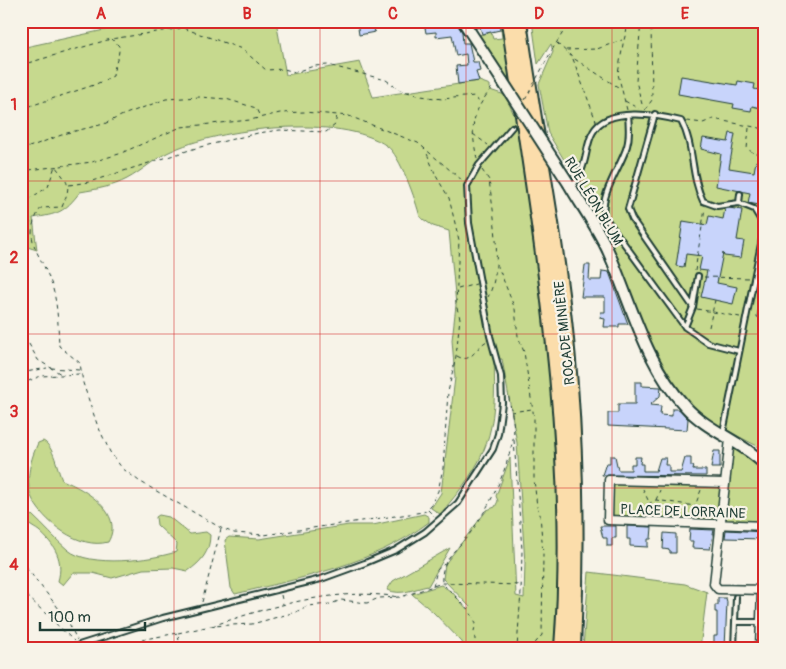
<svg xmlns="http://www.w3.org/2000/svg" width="786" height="669" viewBox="0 0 786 669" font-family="Pangolin,sans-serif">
  <rect width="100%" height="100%" fill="#f7f3e8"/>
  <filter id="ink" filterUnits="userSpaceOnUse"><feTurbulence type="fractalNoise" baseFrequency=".02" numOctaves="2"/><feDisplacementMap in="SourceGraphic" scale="10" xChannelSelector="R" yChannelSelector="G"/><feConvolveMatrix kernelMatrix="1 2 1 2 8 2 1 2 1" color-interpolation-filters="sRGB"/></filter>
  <g filter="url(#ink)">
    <path fill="#c6d98e" stroke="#728b61" d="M146 21H276L286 75 360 62 373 97 479 81 490 85V90L505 95 516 119 533 213 557 433 560 530 554 648H464L462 642 433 612 412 594 441 585 452 592 467 609 470 607 443 579 445 564 487 510 495 507 498 501 496 496 510 458 516 596 524 598 525 563 517 443 502 359H494C497 433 489 458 440 514L431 508 441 493 455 378 452 340 456 305 449 231 433 226 420 217C416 201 400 155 387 146 341 113 218 128 169 152 154 159 142 171 127 179 112 187 97 189 80 192 64 213 58 214 33 218L37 250 21 245V48Z
      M500 21H503L512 85 479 35 491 32 493 39 502 38Z
      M532 21H765V450L728 431 725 425 719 426 699 415 672 381 654 350 620 269 578 193 586 168 583 166 574 170 569 168 548 133 539 84 553 52 551 44 538 64Z
      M43 441C54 446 57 469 62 480 85 489 125 513 108 542 80 550 42 522 31 496 25 479 31 458 38 443Z
      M731 449C745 451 756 461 765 472V523L723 520Z
      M613 483 720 487 717 519 713 521 613 519 610 516Z
      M424 514 429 517V522C374 564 301 578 235 594L231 588 225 540 229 537 259 539 349 525H373Z
      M32 515C44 526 55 539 68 550 90 568 151 560 176 552L177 544 157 525 156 517 159 515 169 517 190 534 206 532 210 535C210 552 201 562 188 571L173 568 143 569 112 578 93 573H73L63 585 58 581C64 560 55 545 39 531 32 526 27 525 24 518Z
      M450 548 428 586C412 589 403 596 387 590L393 581Z
      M589 572 685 584 707 592 700 648H583Z"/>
    <path fill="#c8d4fb" stroke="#1f3d34" d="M357 21H372L375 32 359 35Z
      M442 21 456 22 462 32 463 43H469L473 62H478L480 71 476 72 479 81 458 84 456 66 467 65 466 54 456 56 452 35 436 37V32L426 33 424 22Z
      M475 21H499L500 30 482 34 480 27 476 28Z
      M681 76 737 85 738 81 755 84 754 89 765 91V109L752 106 751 111 733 108 734 104 678 94Z
      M730 133 735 134 729 168 754 172 756 161 765 163V206L748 203 750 193 716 186 721 154 701 149 703 138 728 142Z
      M729 208 742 210 737 240 744 241 741 258 724 256 723 253 717 283 737 287 733 304 701 297 707 271 699 270 702 256 686 254 684 267 676 266 683 221 707 225 709 216 723 219 725 209Z
      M585 265H590L589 280H601L602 271 609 272 628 324H619V327H604L605 319 600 318 601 312H605V297H581Z
      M762 291H765V318L757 317Z
      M635 382H642V386L661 387 660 396 650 405 661 406 660 415 672 416V409H679L688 419 687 430 608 426V413H618V404H635Z
      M714 451H720V468H711Z
      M610 456H615L618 470H631V464H635V457H641L640 464H643V471H656L660 458H666L665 465H669V472H681L685 458H691V466H694L693 470H706V476L602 475 606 463H610Z
      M600 526H616V538H612V546H607V538H603Z
      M627 526 652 527 651 539H648V547L630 546V539H627Z
      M690 529 714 530 710 549 692 548 693 541H689Z
      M726 530 765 532V537L764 539 725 538Z
      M664 533 676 534V553H670V550L663 549Z
      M718 598H726L727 602 725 648H716V643H714V636H717V612H715V605H718Z"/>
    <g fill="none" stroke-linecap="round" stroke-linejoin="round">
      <defs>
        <path id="service" d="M655 114 628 209 632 219 693 307
          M628 115C629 126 630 136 627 146 621 167 600 193 604 216L685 327 708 343 739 351
          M573 187C576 180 581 173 583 166 587 155 587 142 593 132 607 106 658 115 681 121 695 146 690 175 703 201L717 206 739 203
          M740 194 739 203 754 209 763 224
          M685 327 693 307 698 276
          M723 433 765 224
          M735 622H761
          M79 645 163 618 321 579 365 563 396 550 425 532 458 503 493 449 498 434 502 403 501 376 490 336 469 223 467 186 479 165 512 127
          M734 648 736 597"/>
        <path id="minor" d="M730 439 714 584 718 589 765 590
          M725 483 609 480 608 520 765 526
          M760 648 762 590"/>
        <path id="tertiary" d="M463 21 503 82
          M569 184C582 207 598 228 609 253 632 305 645 363 685 406 707 431 742 441 765 465"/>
        <path id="motorway" d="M509 21C539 229 578 437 562 648
          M519 21C530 102 546 183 557 264 575 391 579 519 573 648"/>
      </defs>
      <use href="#service" stroke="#1f3d34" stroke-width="8"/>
      <use href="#minor" stroke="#1f3d34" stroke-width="11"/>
      <use href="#tertiary" stroke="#1f3d34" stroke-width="14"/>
      <use href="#motorway" stroke="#1f3d34" stroke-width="18"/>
      <path stroke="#1f3d34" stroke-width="1" stroke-dasharray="4 4" stroke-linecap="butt" d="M641 21 636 81 643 108
        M557 43 573 58 621 89
        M552 50 570 21
        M566 50 597 49 622 40
        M573 59 596 121
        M21 65 111 39 183 28 242 49 266 70 284 69 295 72 314 66 328 65 386 80 400 90 421 96 442 99 475 96 480 104
        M625 101 639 109
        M21 109 94 85 113 76C114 64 120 57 119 46L112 39
        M627 110 618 74 623 44 629 21
        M645 110 652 100 651 21
        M687 121 703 123 713 119 765 129
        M749 128 747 149 754 153 765 155
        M473 134 488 145
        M21 150 67 133 104 124 123 115 166 99 200 97 226 99 256 108 260 117
        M477 159C470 124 471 114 494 85
        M482 170 489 180C493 212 504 267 488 297
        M21 171 92 162 119 154 181 127 250 120 280 113 304 112 349 116 418 143 463 181
        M69 185 89 182 196 148 258 133 280 130 326 132 335 125 337 115
        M21 204 48 187 55 166C70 185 71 185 62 207L41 208C21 238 39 251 50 280 58 300 58 325 59 346L80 363 83 383 97 424 110 452 122 468 139 481 221 528 234 533 264 535 423 512 428 510 438 491 443 468 448 392 456 356 460 318 456 305 459 240 449 198 436 176 426 151
        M21 221 31 223
        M497 264 515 309 518 336 524 352 534 418V479L537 507 540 514 543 554 542 635 531 648
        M695 271 705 208
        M704 277 750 278
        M458 289 476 284
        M697 309 740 317
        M709 327 715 300
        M21 330 38 360 61 374
        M457 356C472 365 475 347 487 341
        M51 368 79 370
        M21 373 47 368
        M21 384 41 376 80 374
        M511 412 532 409
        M514 440 522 550 521 592 517 648
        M643 489 648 500 646 513
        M656 500 660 490
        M648 504 656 500 695 506
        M428 510 434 516
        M696 517 695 506 701 490
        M21 561 67 619 77 640
        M433 586 437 570 444 564
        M21 590 74 641
        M281 595 283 604
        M202 602 221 529
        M212 626C271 606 335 587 399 597
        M178 633 211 626 252 624 296 612 307 606 331 604 341 600 367 603 379 598 401 597 442 583 522 585
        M107 641 109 648
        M32 648 56 643 74 644
        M119 648 145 639 178 633 180 648
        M476 648 474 631 476 623 469 610 442 583C440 558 458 550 471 532 491 504 506 473 513 439 516 427 510 406 508 393"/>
      <use href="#service" stroke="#f7f3e8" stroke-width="4"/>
      <use href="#minor" stroke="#f7f3e8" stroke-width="8"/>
      <use href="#tertiary" stroke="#f7f3e8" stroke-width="10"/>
      <use href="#motorway" stroke="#fbddab" stroke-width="14"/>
      <defs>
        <path id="tertiary-bridge" d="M503 82 569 184"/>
      </defs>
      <use href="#tertiary-bridge" stroke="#1f3d34" stroke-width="14" stroke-linecap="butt"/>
      <path stroke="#1f3d34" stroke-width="1" stroke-dasharray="4 4" stroke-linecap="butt" d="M525 100 552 50
        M512 127 516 120"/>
      <use href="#tertiary-bridge" stroke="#f7f3e8" stroke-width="10"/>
    </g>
  </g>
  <path fill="none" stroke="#d62828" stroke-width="1" stroke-opacity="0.55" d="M174 21V648M320 21V648M466 21V648M612 21V648M21 181H765M21 334H765M21 488H765"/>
  <g text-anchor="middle" stroke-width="4.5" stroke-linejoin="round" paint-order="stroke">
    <g font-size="14" fill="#1f3d34" stroke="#f7f3e8">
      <text transform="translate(594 201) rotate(59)" y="5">RUE LÉON BLUM</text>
      <text transform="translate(564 333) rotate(-96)" y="5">ROCADE MINIÈRE</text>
      <text transform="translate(683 511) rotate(2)" y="5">PLACE DE LORRAINE</text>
    </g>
  </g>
  <rect width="786" height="669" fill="none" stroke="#f7f3e8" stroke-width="55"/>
  <path d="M40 622v8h105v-8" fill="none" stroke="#1f3d34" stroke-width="2.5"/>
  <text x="48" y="622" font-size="15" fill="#1f3d34" stroke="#f7f3e8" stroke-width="4" paint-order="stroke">100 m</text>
  <rect x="28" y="28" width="730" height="614" fill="none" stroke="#d62828" stroke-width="2"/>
  <g font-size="16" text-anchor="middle" font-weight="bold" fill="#d62828">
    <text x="101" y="19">A</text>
    <text x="247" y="19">B</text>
    <text x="393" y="19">C</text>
    <text x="539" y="19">D</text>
    <text x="685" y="19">E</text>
    <text x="14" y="110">1</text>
    <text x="14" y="263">2</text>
    <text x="14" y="417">3</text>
    <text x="14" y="570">4</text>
  </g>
</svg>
